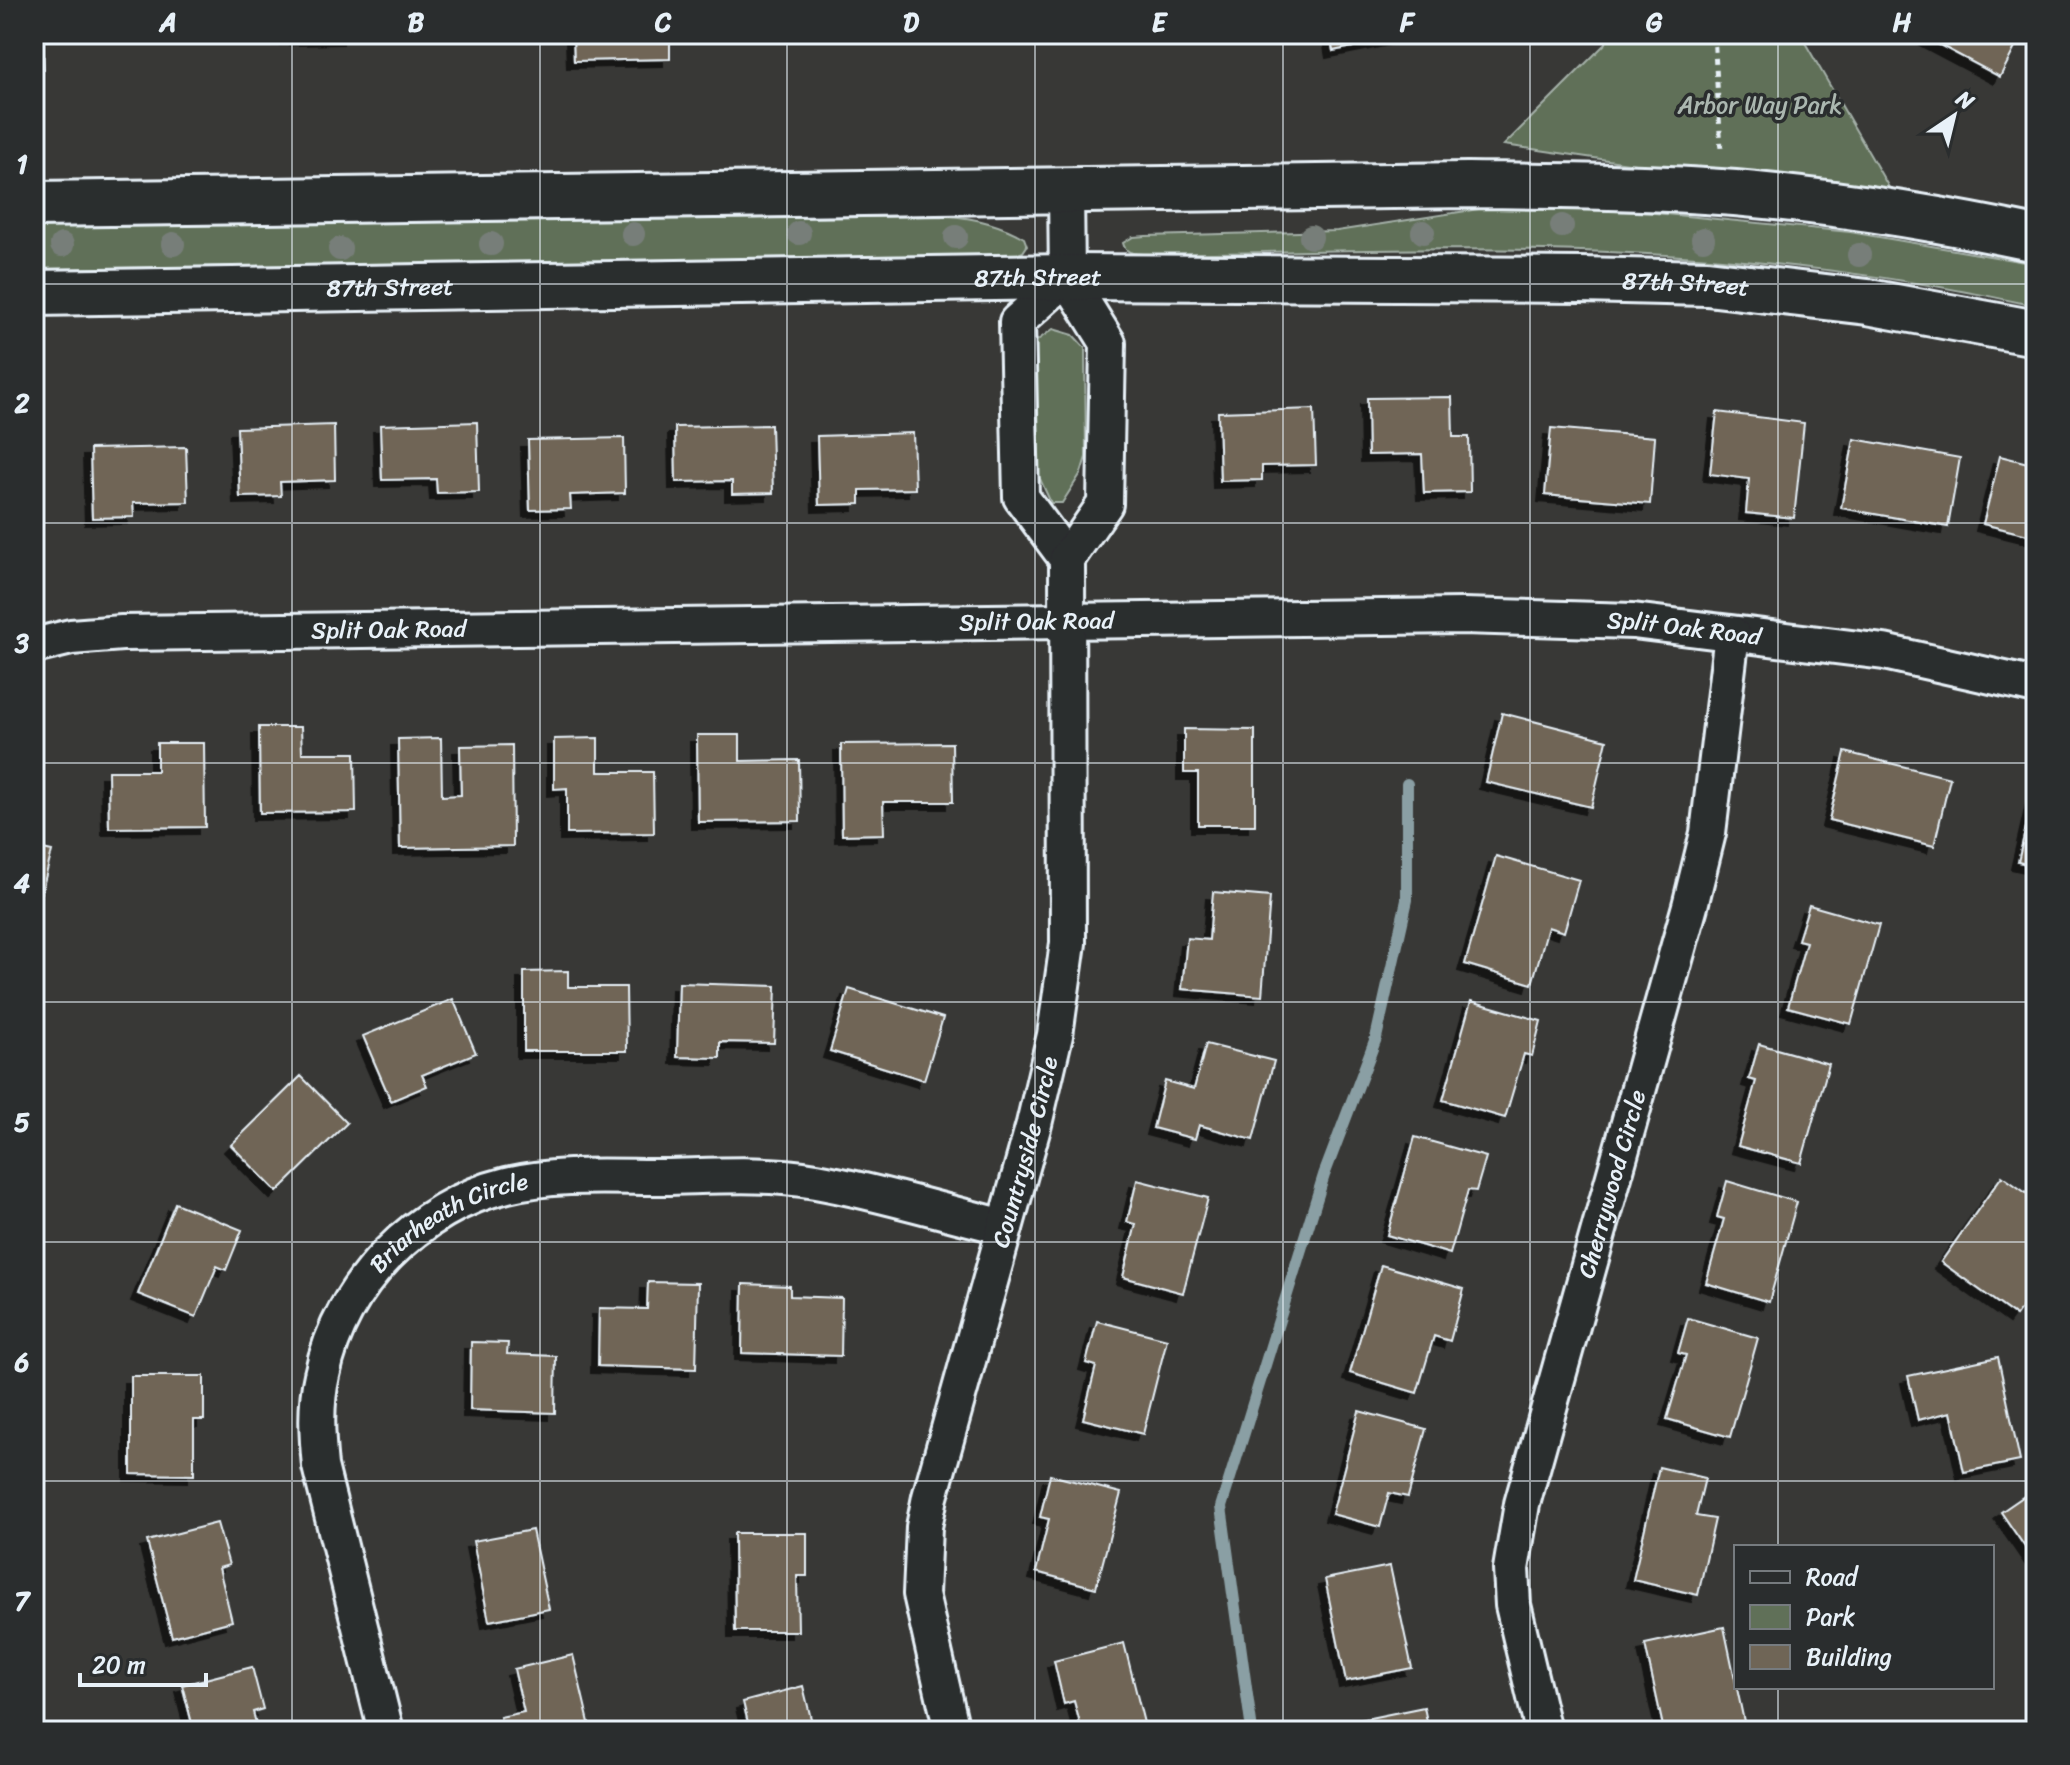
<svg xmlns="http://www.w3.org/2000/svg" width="2070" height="1765" viewBox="0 0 2070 1765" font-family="Sriracha,sans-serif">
  <defs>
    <filter id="shadow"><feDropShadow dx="-7" dy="7" stdDeviation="0" flood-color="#0009"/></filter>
  </defs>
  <rect width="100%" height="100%" fill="#383836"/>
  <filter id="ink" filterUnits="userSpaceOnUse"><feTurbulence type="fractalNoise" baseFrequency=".0125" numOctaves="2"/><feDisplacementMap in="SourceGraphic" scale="16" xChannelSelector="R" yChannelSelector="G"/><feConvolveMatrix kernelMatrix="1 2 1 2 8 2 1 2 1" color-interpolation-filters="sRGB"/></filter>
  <g filter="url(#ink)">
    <path fill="#607058" stroke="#a4b0a8" stroke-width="2" d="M1607 34H1800L1891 191 1642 165 1504 145 1606 43Z
      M1553 208 1655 213 1850 232 2036 264V306C1906 277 1762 259 1629 253 1468 245 1307 252 1146 254 1135 253 1126 255 1123 243L1133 237 1146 236 1337 231 1479 209Z
      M948 216C976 218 1000 224 1024 238L1027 246 1023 252 1014 256 34 269V227Z
      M1053 329 1073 335 1085 348 1086 457 1081 473 1062 503H1051L1035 468 1032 354 1035 342Z"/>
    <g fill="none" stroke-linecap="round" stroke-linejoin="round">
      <path stroke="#8a9fa4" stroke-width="12" d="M1252 1731 1221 1507 1324 1175 1376 1038 1407 900V784"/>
    </g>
    <path fill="#6f6556" stroke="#e8f1f8" stroke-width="2" filter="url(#shadow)" d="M34 34H43L44 70H34Z
      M254 34H350V37L254 39Z
      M573 34H670V59L574 61Z
      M1330 34H1416L1333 51Z
      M1919 34H2022L2000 77Z
      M1452 397 1453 437H1469L1470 492 1424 493 1422 454 1368 455 1367 398Z
      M1314 409 1316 465 1262 466V480L1220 481 1218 412Z
      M1717 412 1804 423 1794 518 1746 513 1749 479 1710 474Z
      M477 422 479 492 437 493 436 479 382 480 380 425Z
      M334 425 335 480 280 482 281 496 240 497 237 428Z
      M771 425 773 493 732 494V481L676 482 675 427Z
      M1551 428 1655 437 1650 504 1545 495Z
      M913 433 915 489 860 490V504L819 505 817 436Z
      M624 438 625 493 570 495 571 509 530 510 528 440Z
      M1854 439 1960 458 1948 527 1841 508Z
      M186 447 188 502 133 503 134 517 92 518 90 449Z
      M34 454H38L40 523H34Z
      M2000 456 2036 465V537L1983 524Z
      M1502 713 1607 740 1591 807 1486 782Z
      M259 727H301L302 753H355L356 812 260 813Z
      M1184 729 1255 730V825H1198V773H1184Z
      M697 735H740V761L799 760 800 821 698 822Z
      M441 738 442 796 461 795 460 746 512 745 513 846 400 848 398 739Z
      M598 738V772H653L654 833 567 834V788L554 789V739Z
      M157 743H204L205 827 109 828 108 771H157Z
      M952 743 953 802H883L884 834 842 835 841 744Z
      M1845 752 1950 778 1934 846 1829 820Z
      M2034 793 2036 794V866L2018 862Z
      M34 847 52 851 34 922Z
      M1496 856 1579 880 1564 932 1548 927 1532 984 1465 964Z
      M1213 892 1270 897 1262 996 1182 989 1187 938 1209 940Z
      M1809 905 1879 925 1851 1024 1788 1007 1806 942 1798 940Z
      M568 971V987H626L627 1051H524V972Z
      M679 983 776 986 774 1043 720 1042V1058L677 1057Z
      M849 989 943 1018 924 1080 830 1051Z
      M453 999 476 1053 422 1075 427 1086 391 1101 363 1036Z
      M1471 1001 1541 1021 1532 1056 1524 1054 1505 1118 1443 1100Z
      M1206 1044 1274 1061 1253 1140 1199 1125 1195 1139 1153 1128 1165 1081 1194 1089Z
      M1759 1044 1829 1064 1801 1163 1738 1146 1756 1081 1749 1079Z
      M301 1076 347 1123 277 1192 231 1145Z
      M1415 1137 1486 1157 1476 1191 1468 1190 1450 1254 1387 1235Z
      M2002 1176 2036 1200V1248L2027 1261 2036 1268V1288L2016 1316 1941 1262Z
      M1137 1180 1208 1198 1183 1293 1123 1277 1136 1224 1127 1222Z
      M1727 1181 1797 1202 1769 1302 1706 1283 1724 1219 1717 1217Z
      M175 1203 242 1230 226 1270 217 1266 196 1317 138 1294Z
      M1381 1265 1464 1289 1450 1341 1434 1336 1417 1393 1350 1373Z
      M648 1282 698 1283 696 1369 598 1366 599 1308 647 1309Z
      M743 1284 790 1286V1296L842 1298 841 1356 742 1353Z
      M1688 1318 1758 1338 1730 1437 1667 1419 1686 1355 1678 1353Z
      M1097 1321 1167 1339 1143 1434 1083 1419 1096 1366 1086 1363Z
      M471 1342 508 1343 507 1354 556 1356 555 1413 470 1410Z
      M1998 1357 2020 1461 1964 1472 1951 1412 1918 1420 1908 1376Z
      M131 1376H204V1420H194V1475L131 1474Z
      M1359 1411 1426 1429 1408 1497 1389 1493 1380 1527 1332 1514Z
      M1659 1467 1705 1478 1696 1516 1715 1519 1698 1595 1633 1580Z
      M1050 1475 1121 1493 1096 1588 1036 1572 1049 1519 1040 1517Z
      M2036 1488V1563L2001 1512Z
      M217 1523 229 1565 219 1568 232 1621 172 1637 147 1541Z
      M532 1530 549 1609 489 1621 473 1541Z
      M734 1533H807V1576H797L798 1631H735Z
      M1390 1566 1412 1668 1346 1681 1325 1579Z
      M1724 1627 1746 1731H1664L1645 1644Z
      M1124 1643 1146 1731H1082L1074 1701 1064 1704 1054 1661Z
      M573 1655 591 1731H503L500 1717 524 1712 514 1669Z
      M252 1667 263 1709 253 1712 258 1731H194L182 1685Z
      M803 1686 814 1731H750L743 1702Z
      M1424 1707 1429 1731H1357L1355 1721Z"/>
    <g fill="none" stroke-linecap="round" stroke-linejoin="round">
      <defs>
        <g id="minor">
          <path d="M1067 559 1021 497 1017 322 1067 277"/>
          <path id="s1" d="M34 646 71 637 122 633 1463 616 1633 621 1884 652 2036 686"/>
          <path id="s2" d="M386 1731 320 1466C317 1436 315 1405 322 1375 341 1284 417 1207 507 1185 557 1173 613 1177 664 1177 715 1176 766 1172 816 1181 879 1192 942 1212 1005 1227"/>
          <path id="s3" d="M952 1731 921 1594 924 1527 930 1497 1034 1124 1055 1035 1068 943 1067 559 1105 504 1108 343 1067 277 1066 190"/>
          <path id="s4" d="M1543 1731 1513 1605 1511 1569 1522 1504 1690 906 1708 833 1732 634"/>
        </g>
        <g id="tertiary">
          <path d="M34 204 1468 185C1557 186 1647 186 1735 193 1836 202 1938 218 2036 239"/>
          <path id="s5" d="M34 293 1067 277 1581 280 1707 283 1868 302 2036 333"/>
        </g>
      </defs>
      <use href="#minor" stroke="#e8f1f8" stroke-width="40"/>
      <use href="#tertiary" stroke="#e8f1f8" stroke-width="50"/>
      <path stroke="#e8f1f8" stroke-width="5" stroke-dasharray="6 6" stroke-linecap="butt" d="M1714 34 1721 149"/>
      <use href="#minor" stroke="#2a2d2e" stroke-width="34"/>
      <use href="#tertiary" stroke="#2a2d2e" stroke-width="44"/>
    </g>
    <g fill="#777e79">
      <circle cx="1562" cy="226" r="12"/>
      <circle cx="1423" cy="232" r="12"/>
      <circle cx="799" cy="233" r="12"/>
      <circle cx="633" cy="234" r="12"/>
      <circle cx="956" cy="237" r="12"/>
      <circle cx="1311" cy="237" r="12"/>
      <circle cx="1703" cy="239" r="12"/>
      <circle cx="173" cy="244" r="12"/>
      <circle cx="491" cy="244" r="12"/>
      <circle cx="62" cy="245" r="12"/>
      <circle cx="340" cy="249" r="12"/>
      <circle cx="1859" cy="255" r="12"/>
    </g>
  </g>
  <path fill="none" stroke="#e8f1f8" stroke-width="2" stroke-opacity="0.55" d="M292 34V1731M540 34V1731M787 34V1731M1035 34V1731M1283 34V1731M1530 34V1731M1778 34V1547M34 284H2036M34 523H2036M34 763H2036M34 1002H2036M34 1242H2036M34 1481H2036M1778 1687V1731"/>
  <g text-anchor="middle" stroke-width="7" stroke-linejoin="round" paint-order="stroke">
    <g font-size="24" fill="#abb7b0" stroke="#2a2d2e">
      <text x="1760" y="113">Arbor Way Park</text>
    </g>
    <g font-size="24" fill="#e8f1f8" stroke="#2a2d2e">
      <text dy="8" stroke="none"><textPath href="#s5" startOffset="1004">87th Street</textPath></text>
      <text dy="8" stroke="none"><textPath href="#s5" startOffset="1652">87th Street</textPath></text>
      <text dy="8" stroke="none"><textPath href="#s5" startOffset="356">87th Street</textPath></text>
      <text dy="8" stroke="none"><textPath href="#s1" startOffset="1004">Split Oak Road</textPath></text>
      <text dy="8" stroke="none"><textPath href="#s1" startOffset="1652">Split Oak Road</textPath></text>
      <text dy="8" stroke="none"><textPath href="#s1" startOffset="356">Split Oak Road</textPath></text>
      <text dy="8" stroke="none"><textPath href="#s3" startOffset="596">Countryside Circle</textPath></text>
      <text dy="8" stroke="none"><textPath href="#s4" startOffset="564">Cherrywood Circle</textPath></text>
      <text dy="8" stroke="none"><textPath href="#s2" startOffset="574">Briarheath Circle</textPath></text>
    </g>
  </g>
  <rect width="2070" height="1765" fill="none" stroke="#2a2d2e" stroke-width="88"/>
  <rect x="1734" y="1545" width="260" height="144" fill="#2a2d2e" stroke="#767b7f" stroke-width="2"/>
  <rect x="1750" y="1571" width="40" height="12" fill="#2a2d2e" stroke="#767b7f" stroke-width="2"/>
  <text x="1806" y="1585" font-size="24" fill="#e8f1f8">Road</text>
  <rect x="1750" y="1605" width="40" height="24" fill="#607058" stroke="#767b7f" stroke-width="2"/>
  <text x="1806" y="1625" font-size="24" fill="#e8f1f8">Park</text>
  <rect x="1750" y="1645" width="40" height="24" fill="#6f6556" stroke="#767b7f" stroke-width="2"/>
  <text x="1806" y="1665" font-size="24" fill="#e8f1f8">Building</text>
  <g transform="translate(1954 116) rotate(35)" stroke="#2a2d2e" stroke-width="6" paint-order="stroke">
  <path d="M0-6L14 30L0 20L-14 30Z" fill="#e8f1f8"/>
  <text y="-12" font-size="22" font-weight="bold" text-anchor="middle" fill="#e8f1f8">N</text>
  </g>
  <path d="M80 1673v12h126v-12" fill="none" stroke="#e8f1f8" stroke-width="4"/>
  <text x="92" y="1673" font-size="24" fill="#e8f1f8" stroke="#2a2d2e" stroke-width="6" paint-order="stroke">20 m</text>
  <rect x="44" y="44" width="1982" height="1677" fill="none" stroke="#e8f1f8" stroke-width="3"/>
  <g font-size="26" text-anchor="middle" font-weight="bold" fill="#e8f1f8">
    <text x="168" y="31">A</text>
    <text x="416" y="31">B</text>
    <text x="663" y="31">C</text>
    <text x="911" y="31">D</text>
    <text x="1159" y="31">E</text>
    <text x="1407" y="31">F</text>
    <text x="1654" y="31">G</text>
    <text x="1902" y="31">H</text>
    <text x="22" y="173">1</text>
    <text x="22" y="412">2</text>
    <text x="22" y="652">3</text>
    <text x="22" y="892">4</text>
    <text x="22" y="1131">5</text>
    <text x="22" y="1371">6</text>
    <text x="22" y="1610">7</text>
  </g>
</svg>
